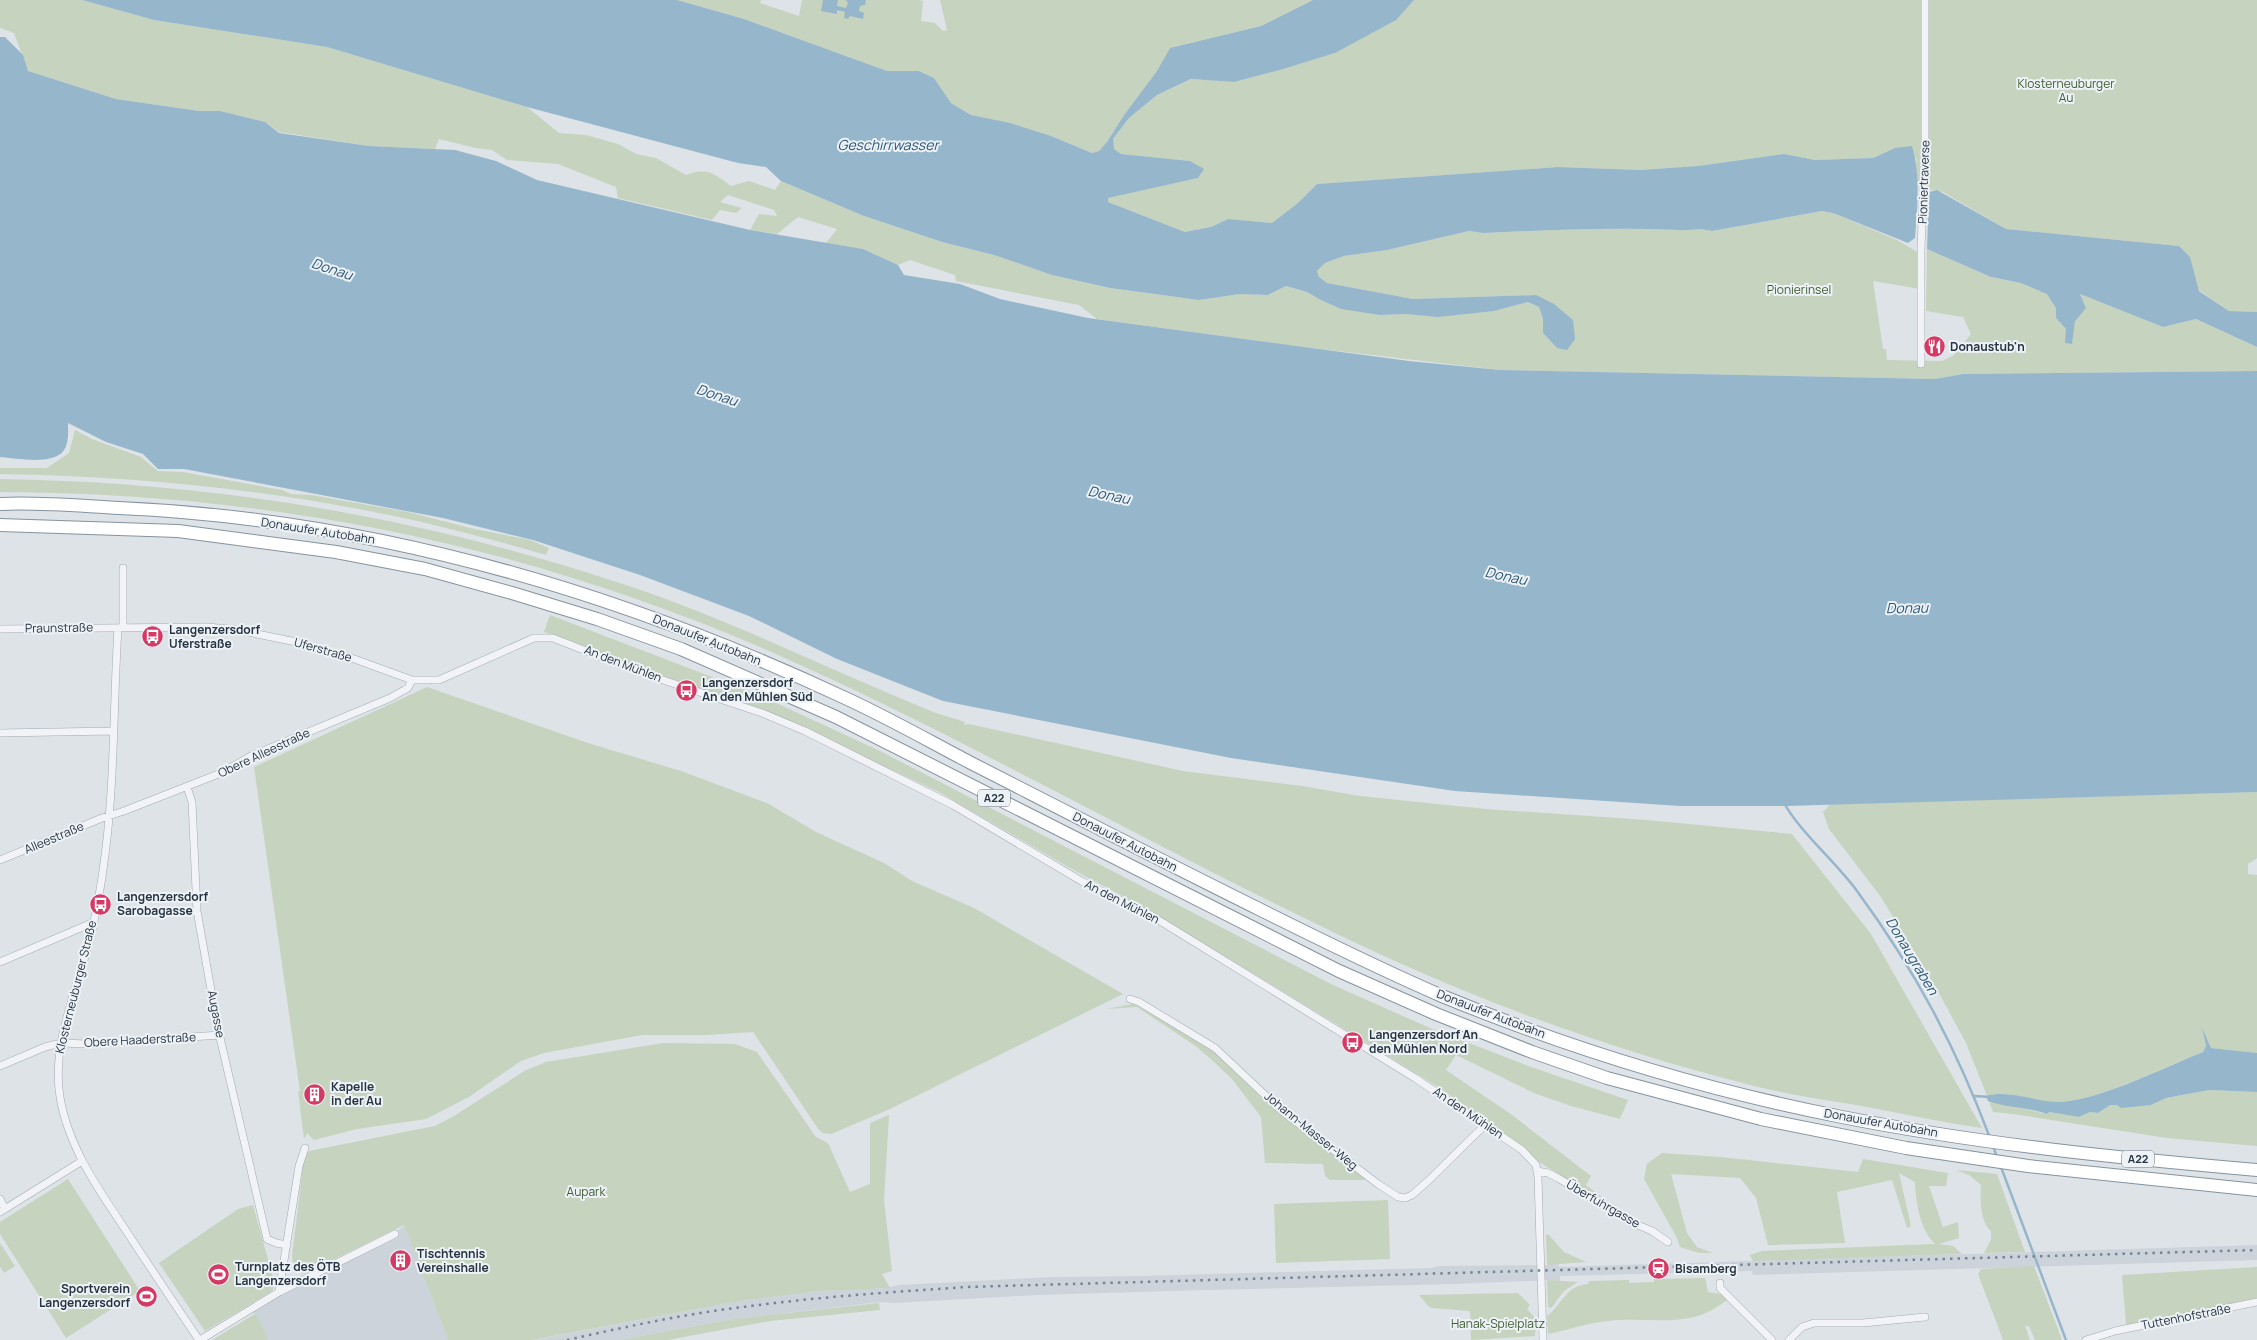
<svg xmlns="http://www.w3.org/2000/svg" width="2257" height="1340" viewBox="0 0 2257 1340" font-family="Manrope,sans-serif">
  <rect width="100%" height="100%" fill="#dee3e8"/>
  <path fill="#ccd3db" d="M404 1225 448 1340H268L252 1309 395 1234Z
    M2257 1245V1260L1753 1275 1752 1271 1560 1276V1282H1555L1551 1280 1456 1284 1207 1290 1037 1295 895 1303 881 1302 733 1319 619 1340H534L740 1301 820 1291 873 1288 880 1289 900 1285 1051 1277 1139 1276 1432 1268 1438 1266 1547 1265 1558 1263 1559 1267Z"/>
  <path fill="#c6d3be" d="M0 0H82L154 20 327 47 527 107 559 133 586 135 618 144 636 154 656 158 686 175C707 167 715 174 731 186L749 181 775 190 781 181 864 216 942 242 994 255 1052 275 1110 288 1199 300 1240 294 1268 295 1286 286 1307 292 1319 299 1380 315 1494 311 1528 302 1539 307 1543 319V333L1557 348 1536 295 1413 299 1327 283 1319 277 1317 271 1325 263 1344 256 1387 250 1469 231 1483 233C1549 230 1613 227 1678 230 1693 231 1697 227 1712 231L1822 211 1833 213 1897 240 1919 253 1920 289 1873 281 1883 349H1886L1887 360 1942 361 1954 355 1971 334 1963 317 1926 311 1927 249 1991 277 2021 283 2048 294 2056 308V318L2066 329 2072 344 2074 321 2086 308 2080 294 2163 327 2196 319 2257 347V371L1963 374 1935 379 1500 370 1286 345 1097 319 1079 305 956 281 955 275 910 260 898 265 863 249 826 243 837 229 798 217 777 234 750 230 759 214 777 216 774 210 728 195 720 202 742 208 736 213 720 210 712 220 618 198 616 187 558 164 507 160 492 150 476 148 439 139 435 149 369 146 279 132 265 122 220 111H199L116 99 28 71 14 33 0 28Z
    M677 0H761L760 3 799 16 802 0H920L923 2 921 21 935 23 943 31 947 30 940 0H1313L1261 26 1170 48 1157 71 1124 115 1107 142 1099 151 1092 153 1051 136 971 115 951 103 934 78 919 71H887L744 19Z
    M1414 0H2257V312L2229 311 2199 290 2195 277 2179 246 2006 229 1943 192C1932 189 1930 192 1917 186L1916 158 1895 148 1873 158 1815 160 1784 154 1698 166 1640 170 1558 167 1317 184 1298 203 1272 223 1228 219 1211 227 1185 232 1108 202 1107 198 1197 178 1203 169 1190 161 1121 154 1113 149V139L1129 118 1157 95 1192 79 1234 82 1280 70 1335 53Z
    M75 430 92 439 141 457 158 471 183 472 282 490 291 494 311 495 408 512 470 528 530 540 549 548 546 555C505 543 463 532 422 522 284 491 141 476 0 474V468H47L69 453Z
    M0 479C216 482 427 518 632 587 735 622 833 671 933 712L965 722 964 725 969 724 1183 771 1302 786 1360 796 1486 809 1647 820 1792 834 1871 934 1982 1128C1947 1123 1913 1116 1878 1109 1837 1101 1794 1096 1754 1086 1631 1055 1510 1013 1395 961 1277 907 1161 846 1045 786 914 718 782 650 642 601 434 527 221 493 0 492Z
    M550 615 759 695 880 751 1333 985 1430 1028 1531 1067 1628 1100 1620 1119 1571 1106 1534 1093 1456 1055 1446 1070 1512 1115 1591 1176 1586 1185 1625 1215 1539 1162 1505 1134 1438 1087 1361 1039 1191 936 1115 892 1070 868 939 792 765 710 622 662 572 641 544 632Z
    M427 687 588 743 681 771 767 803 816 832 884 863 912 881 974 908 1123 994 890 1109 831 1134 823 1133 819 1130 753 1032 707 1035H642L544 1053 521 1061 469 1097 426 1119 357 1129 314 1140 307 1133 304 1139 298 1091H300L254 767Z
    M2257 792V858L2248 864V874L2257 875V1053L2211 1048 2204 1032 2200 1026 2203 1032 2206 1046 2203 1052C2164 1067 2103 1098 2063 1102 2038 1104 2011 1089 1987 1096L1966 1043 1940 995 1881 897 1829 829 1823 812 1830 804Z
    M1133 1004 1205 1044 1364 1177V1180H1330L1325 1176 1323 1164 1265 1163 1261 1117 1232 1079 1214 1062 1197 1047 1137 1007 1106 1009Z
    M663 1043 735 1044 757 1052 816 1137 828 1143 850 1192 870 1184V1123L889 1115 884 1200 892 1271 882 1274 890 1288 820 1291 740 1301 532 1340H448L404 1225 304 1274 294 1269 292 1257 304 1157 309 1151 435 1126 454 1116 526 1070 546 1062Z
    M2209 1090 2257 1092V1146L2167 1138 2013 1114 1993 1112 1989 1101 2047 1114 2049 1112 2079 1117 2090 1112 2098 1113 2110 1105H2151L2166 1098Z
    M1662 1153 1721 1157 1858 1172 1863 1159 1948 1173 1946 1186H1929L1943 1227 1958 1222 1959 1238 1939 1244 1953 1246 1962 1254 1753 1261 1750 1255 1762 1251 1935 1244C1920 1229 1916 1204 1915 1182L1899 1173 1911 1226 1907 1228 1892 1180 1837 1192 1845 1243 1768 1245 1756 1198 1740 1178 1671 1174 1687 1233 1697 1247 1713 1253H1699L1680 1247 1677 1238 1644 1179 1647 1164Z
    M1956 1170 1997 1174 2025 1252 1984 1253 1991 1240V1231C1980 1222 1980 1199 1981 1185L1969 1175Z
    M68 1179 140 1291 66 1338 0 1234V1222Z
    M1388 1200 1390 1259 1276 1263 1274 1204Z
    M253 1205 275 1285 271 1292 205 1331 159 1263 238 1209Z
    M1548 1234 1564 1252 1586 1262 1547 1265 1546 1235Z
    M0 1243 15 1266 4 1273 0 1267Z
    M2034 1266 2062 1340H2035L2029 1326H2025L2030 1340H2003L1978 1274 1981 1269Z
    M2257 1267V1298L2126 1325 2122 1275Z
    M1705 1278 1708 1292 1721 1294 1728 1299C1690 1331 1653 1316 1608 1321 1587 1323 1568 1330 1548 1334L1547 1316C1563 1304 1566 1285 1588 1284L1589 1281 1629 1280V1283L1654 1282V1279Z
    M1547 1280 1578 1282 1564 1291 1551 1308 1548 1307Z
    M1518 1293 1530 1305 1527 1309 1536 1319 1535 1336 1471 1340 1470 1311 1432 1308 1428 1306 1419 1295Z
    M879 1303 880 1310 770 1321 668 1340H619L733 1319Z
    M256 1314 268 1340H212L253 1315Z"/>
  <path fill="#96b6cb" d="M82 0H677L744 19 887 71H919L934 78 951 103 971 115 1010 123 1051 136 1092 153 1099 151 1107 142 1124 115 1157 71 1170 48 1261 26 1313 0H1414L1396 20 1335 53 1280 70 1234 82 1191 79 1157 95 1129 118 1113 139 1114 149 1121 154 1190 161 1204 169 1198 178 1108 198V202L1185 232 1211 227 1228 219 1272 223 1298 203 1317 184 1558 167 1640 170 1698 166 1784 154 1815 160 1873 158 1895 148 1912 146C1921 176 1917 208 1915 238L1908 243 1833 213 1822 211 1712 231C1697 227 1693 231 1678 230 1613 227 1549 230 1483 233L1469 231 1387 250 1344 256 1325 263 1317 271 1319 277 1327 283 1413 299 1536 295 1554 304 1573 320 1575 339 1567 350 1557 348 1543 333V319L1539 307 1528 302 1494 311 1438 317 1406 314 1380 315 1341 309 1319 299 1307 292 1286 286 1268 295 1240 294 1199 300 1110 288 1052 275 994 255 942 242 864 216 781 181 766 167 738 163 527 107 327 47 154 20Z
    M823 0H838L837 6 846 8 848 3 846 0H866L865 5 860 6 859 11 864 13 863 19 850 16 848 19 844 18 845 12 837 10V14L821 11Z
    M0 37H5L23 55 28 71 116 99 199 111H220L265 122 279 133 369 146 455 150 496 161 537 180 750 230 863 249 898 265 904 275 960 284 1000 299 1088 318 1409 361 1500 370 1935 379 1963 374 2257 371V792L1786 806H1680L1455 791 1231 758 943 701 837 659 749 616 640 575 533 540 443 518 184 469H158L143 454 106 442 68 423C68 432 69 442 64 450 54 466 16 458 0 457Z
    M1937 190 2006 229 2179 246 2190 257 2199 291 2229 311 2257 312V347L2196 319 2163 327 2080 294 2086 308 2075 321 2072 344 2065 343 2066 329 2056 318V308L2047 294 2021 283 1991 277 1927 249 1929 192Z
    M2199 1025 2204 1032 2211 1048 2257 1053V1092L2209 1090 2166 1098 2151 1105 2121 1108 2117 1105H2110L2098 1113 2090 1112 2079 1117 2049 1112 2047 1114C2028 1107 2007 1108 1988 1101L1986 1096C2010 1089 2037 1103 2062 1102 2102 1099 2165 1067 2203 1052L2206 1046 2203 1032Z"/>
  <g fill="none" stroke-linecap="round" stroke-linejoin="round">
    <path stroke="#96b6cb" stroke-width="2.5" d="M1784 803C1800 832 1836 862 1857 891 1915 970 1956 1047 1990 1138
      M1975 1096 1989 1097
      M1993 1146 1997 1157
      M2001 1167 2066 1340"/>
    <defs>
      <path id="street" d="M1921 364V249L1925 144V0
        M123 568V628
        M118 628C113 708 115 790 103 870 99 898 94 926 86 953 73 999 52 1048 60 1097 68 1146 98 1189 125 1229 149 1266 174 1303 199 1340
        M0 629 208 627 238 630 301 643 325 652 346 656 412 680H439L534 638H553L642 673 762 713 805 731 953 805 1083 882 1152 916 1415 1078 1522 1150 1536 1165 1538 1177 1543 1340
        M0 733 113 731
        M187 787 192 802 197 911 218 1029 267 1239 276 1243 287 1245
        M0 860 102 818 124 811 221 773 251 756 390 698 408 688 412 680
        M0 962 92 923
        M1130 999 1139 1002 1215 1048 1282 1111 1378 1184 1398 1197 1405 1198 1412 1195 1428 1181 1485 1125
        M0 1066 45 1047 61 1043 87 1044 220 1035
        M1537 1171 1548 1173 1558 1178 1633 1223 1652 1231 1668 1242
        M0 1199 5 1209
        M0 1212 82 1161
        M1720 1283V1288L1772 1340
        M279 1292 299 1166 305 1148
        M200 1340 279 1292 395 1234
        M1789 1340 1802 1327 1814 1323H1863L1925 1317
        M2086 1340 2115 1331 2257 1302"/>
      <path id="highway" d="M0 504C40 502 80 506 119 508 371 519 616 591 843 697 887 717 929 741 971 763 1067 812 1162 861 1259 909 1319 939 1380 969 1442 996 1571 1049 1705 1090 1842 1117 1979 1144 2118 1158 2257 1170
        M0 525 178 531 336 552 425 569 512 593 597 619 681 649 836 717 1339 971 1436 1014 1532 1052 1607 1078 1761 1119 1906 1148 2028 1166 2257 1190"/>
    </defs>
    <use href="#street" stroke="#a3abb2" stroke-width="8"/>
    <use href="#highway" stroke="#8493a0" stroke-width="14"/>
    <use href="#street" stroke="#f1f3f6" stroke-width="7"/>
    <use href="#highway" stroke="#fff" stroke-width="12"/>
    <path stroke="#768593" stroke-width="2.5" stroke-dasharray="2.5 5" stroke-linecap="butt" d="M567 1340C625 1327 684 1314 743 1307 817 1297 892 1292 966 1287L2257 1250"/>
  </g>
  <defs>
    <symbol id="restaurant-disc" viewBox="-11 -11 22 22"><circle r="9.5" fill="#d73965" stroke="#edf2f6"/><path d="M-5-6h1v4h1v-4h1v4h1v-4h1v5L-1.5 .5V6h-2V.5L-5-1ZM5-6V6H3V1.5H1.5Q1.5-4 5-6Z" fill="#fff"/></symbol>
    <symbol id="bus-disc" viewBox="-11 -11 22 22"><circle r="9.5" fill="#d73965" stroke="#edf2f6"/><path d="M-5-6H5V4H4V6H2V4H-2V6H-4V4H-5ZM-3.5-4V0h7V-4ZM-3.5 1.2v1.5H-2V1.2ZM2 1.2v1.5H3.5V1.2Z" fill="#fff"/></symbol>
    <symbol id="building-disc" viewBox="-11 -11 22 22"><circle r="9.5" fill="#d73965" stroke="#edf2f6"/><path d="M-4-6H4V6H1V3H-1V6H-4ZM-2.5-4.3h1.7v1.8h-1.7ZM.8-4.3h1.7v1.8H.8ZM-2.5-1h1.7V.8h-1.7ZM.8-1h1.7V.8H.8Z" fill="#fff"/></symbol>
    <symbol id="station-disc" viewBox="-11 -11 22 22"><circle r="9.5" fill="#d73965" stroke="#edf2f6"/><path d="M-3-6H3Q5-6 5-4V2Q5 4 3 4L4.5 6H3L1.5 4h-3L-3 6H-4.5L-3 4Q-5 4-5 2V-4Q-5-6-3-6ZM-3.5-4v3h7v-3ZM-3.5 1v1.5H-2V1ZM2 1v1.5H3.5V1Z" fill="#fff"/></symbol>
    <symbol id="stadium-disc" viewBox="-11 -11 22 22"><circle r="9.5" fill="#d73965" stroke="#edf2f6"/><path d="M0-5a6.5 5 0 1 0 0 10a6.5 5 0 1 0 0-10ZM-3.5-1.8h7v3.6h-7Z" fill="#fff"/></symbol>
  </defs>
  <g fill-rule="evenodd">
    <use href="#restaurant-disc" x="1922" y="334" width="25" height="25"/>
    <use href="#bus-disc" x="140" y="624" width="25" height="25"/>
    <use href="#bus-disc" x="674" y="678" width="25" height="25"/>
    <use href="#bus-disc" x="88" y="892" width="25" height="25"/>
    <use href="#bus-disc" x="1340" y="1030" width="25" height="25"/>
    <use href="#building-disc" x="302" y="1082" width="25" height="25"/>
    <use href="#building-disc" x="388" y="1248" width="25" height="25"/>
    <use href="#station-disc" x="1646" y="1256" width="25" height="25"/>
    <use href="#stadium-disc" x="206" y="1262" width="25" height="25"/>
    <use href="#stadium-disc" x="134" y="1284" width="25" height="25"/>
  </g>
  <g text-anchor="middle" stroke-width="4" stroke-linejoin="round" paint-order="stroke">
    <g fill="#edf2f6" stroke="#626c77" stroke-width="1">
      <rect x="978" y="789.5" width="32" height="17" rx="4"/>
      <rect x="2122" y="1150.5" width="32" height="17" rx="4"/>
    </g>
    <g font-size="11" font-weight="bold" fill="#263340">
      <text x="994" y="802">A22</text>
      <text x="2138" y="1163">A22</text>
    </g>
    <g font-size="12" fill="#405d32" stroke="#edf2f6">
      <text x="2066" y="88">Klosterneuburger<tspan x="2066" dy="14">Au</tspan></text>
      <text x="1799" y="294">Pionierinsel</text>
      <text x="586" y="1196">Aupark</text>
      <text x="1498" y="1328">Hanak-Spielplatz</text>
    </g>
    <g font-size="12" fill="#263340" stroke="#edf2f6">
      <text transform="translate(1924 182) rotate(-88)" y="4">Pioniertraverse</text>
      <text transform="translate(318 531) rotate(9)" y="4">Donauufer Autobahn</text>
      <text transform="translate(59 628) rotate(-1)" y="4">Praunstraße</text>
      <text transform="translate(707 640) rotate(22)" y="4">Donauufer Autobahn</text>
      <text transform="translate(323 650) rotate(16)" y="4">Uferstraße</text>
      <text transform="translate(623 664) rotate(21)" y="4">An den Mühlen</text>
      <text transform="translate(264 753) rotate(-25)" y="4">Obere Alleestraße</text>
      <text transform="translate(54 838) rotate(-23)" y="4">Alleestraße</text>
      <text transform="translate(1125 842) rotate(27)" y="4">Donauufer Autobahn</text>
      <text transform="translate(1122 902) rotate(27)" y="4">An den Mühlen</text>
      <text transform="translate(76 987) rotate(-76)" y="4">Klosterneuburger Straße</text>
      <text transform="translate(216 1014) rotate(79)" y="4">Augasse</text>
      <text transform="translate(1491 1014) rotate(21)" y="4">Donauufer Autobahn</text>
      <text transform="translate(140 1040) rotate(-3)" y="4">Obere Haaderstraße</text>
      <text transform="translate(1468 1113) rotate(34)" y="4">An den Mühlen</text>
      <text transform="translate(1881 1123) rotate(10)" y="4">Donauufer Autobahn</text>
      <text transform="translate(1311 1131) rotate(39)" y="4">Johann-Masser-Weg</text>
      <text transform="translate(1603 1204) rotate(30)" y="4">Überfuhrgasse</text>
      <text transform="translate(2186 1317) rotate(-11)" y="4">Tuttenhofstraße</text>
    </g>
    <g font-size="12" font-weight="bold" fill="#263340" stroke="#edf2f6" text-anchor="start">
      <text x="1950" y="351">Donaustub'n</text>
      <text x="169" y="634">Langenzersdorf<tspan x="169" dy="14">Uferstraße</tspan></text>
      <text x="702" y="687">Langenzersdorf<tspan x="702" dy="14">An den Mühlen Süd</tspan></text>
      <text x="117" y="901">Langenzersdorf<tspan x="117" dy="14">Sarobagasse</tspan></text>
      <text x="1369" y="1039">Langenzersdorf An<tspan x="1369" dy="14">den Mühlen Nord</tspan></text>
      <text x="331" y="1091">Kapelle<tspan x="331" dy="14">in der Au</tspan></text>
      <text x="417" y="1258">Tischtennis<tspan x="417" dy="14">Vereinshalle</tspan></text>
      <text x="235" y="1271">Turnplatz des ÖTB<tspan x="235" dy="14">Langenzersdorf</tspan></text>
      <text x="1675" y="1273">Bisamberg</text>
      <text x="130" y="1293" text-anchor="end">Sportverein<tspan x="130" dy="14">Langenzersdorf</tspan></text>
    </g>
    <g font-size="14" font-style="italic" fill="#2d5777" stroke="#edf2f6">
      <text x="888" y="150">Geschirrwasser</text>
      <text transform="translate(332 269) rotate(18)" y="5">Donau</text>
      <text transform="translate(717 395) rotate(18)" y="5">Donau</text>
      <text transform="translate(1109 495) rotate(12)" y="5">Donau</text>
      <text transform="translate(1506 576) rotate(12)" y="5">Donau</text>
      <text transform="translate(1907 608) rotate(-1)" y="5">Donau</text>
      <text transform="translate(1912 956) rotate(59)" y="5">Donaugraben</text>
    </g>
  </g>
</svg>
